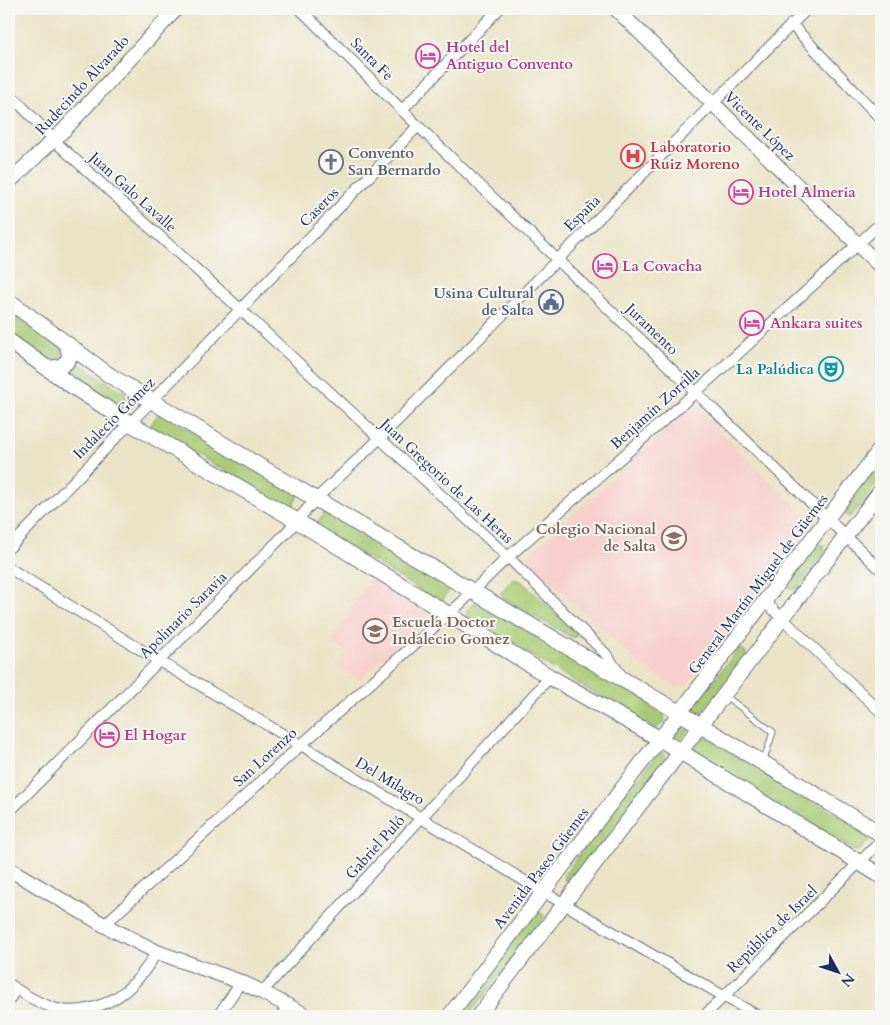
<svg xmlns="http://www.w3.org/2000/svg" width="890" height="1025" viewBox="0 0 890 1025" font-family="Cardo,serif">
  <rect width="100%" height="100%" fill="#f6f6f2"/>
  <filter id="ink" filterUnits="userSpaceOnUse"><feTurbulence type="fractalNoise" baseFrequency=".02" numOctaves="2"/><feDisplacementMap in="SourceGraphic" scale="10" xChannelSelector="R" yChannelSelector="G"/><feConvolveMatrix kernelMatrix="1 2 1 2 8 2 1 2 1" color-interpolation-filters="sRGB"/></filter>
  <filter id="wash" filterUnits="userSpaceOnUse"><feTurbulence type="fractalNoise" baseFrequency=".0096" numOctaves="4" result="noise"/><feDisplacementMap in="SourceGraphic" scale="20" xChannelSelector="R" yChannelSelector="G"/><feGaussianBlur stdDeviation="1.12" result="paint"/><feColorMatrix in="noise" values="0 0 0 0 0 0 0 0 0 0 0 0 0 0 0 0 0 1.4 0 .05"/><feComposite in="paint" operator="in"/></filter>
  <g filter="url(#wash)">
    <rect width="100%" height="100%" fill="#eae4c6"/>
    <path fill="#f7d0cd" d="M689 410 699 411 808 518 809 526 687 685 676 688 640 665 530 563V553Z
      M370 578 425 611 423 622 359 680 337 666 347 652 332 641Z"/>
    <path fill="#a9ca72" stroke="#627c68" d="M9 312 60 347 62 352 61 358 53 362 47 360 9 332Z
      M74 359 97 376 130 396 134 402 130 409 127 411 121 409 61 370Z
      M159 412 299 495 290 510 150 427Z
      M881 461V478L852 515 848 517 845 514V508Z
      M325 511 450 588 441 603 316 526Z
      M820 544 824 546 825 552 796 590 791 589 789 586 790 581 817 545Z
      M513 579 521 581 576 632V637H571L503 598 501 592Z
      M474 603H479L661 709C668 717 664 724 656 729L652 728 469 618 467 611 470 606Z
      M739 648 746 652 745 657 698 717 690 711Z
      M683 722 690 728 678 743 670 738Z
      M708 737 867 833 869 840 860 850 855 851 695 754 694 749 701 739Z
      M661 753 665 755 666 759 573 880 568 882 564 879V875L657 754Z
      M536 912 543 914 544 918 468 1016H455Z"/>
  </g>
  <g filter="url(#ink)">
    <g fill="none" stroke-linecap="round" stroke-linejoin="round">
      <defs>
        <path id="lane" d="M724 695 773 732 764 760"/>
        <path id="street" d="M300 9 418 126 881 570
          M791 24 881 119
          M9 93 60 146 240 309 508 557 605 653 621 675
          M402 110 499 9
          M9 548 418 126
          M9 568 159 661 301 745 528 883 758 1016
          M765 602 881 712
          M9 812 286 533 316 499 379 439 807 9
          M104 925 301 745 461 603 508 557 696 392 881 223
          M9 984C20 992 33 1000 46 1005 75 1019 112 1006 134 983 143 974 150 963 157 952
          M262 992 550 677
          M9 1000 16 989
          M218 1016 241 982
          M281 1016 288 1006
          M704 1016 881 841"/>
        <path id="secondary" d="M616 9 881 267
          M9 182 64 130 176 9
          M9 869 104 925 157 952 241 982 262 992 307 1016
          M449 1016 881 448
          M478 1016 881 490"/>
        <path id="primary" d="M9 301 109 375 256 464 680 713 881 834
          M9 341 72 386 130 423 297 521 550 677 660 739 881 876
          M47 368C58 368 66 367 70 355L66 343"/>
      </defs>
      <use href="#lane" stroke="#636e82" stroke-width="7"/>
      <use href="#street" stroke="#636e82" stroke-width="12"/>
      <use href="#secondary" stroke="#636e82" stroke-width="16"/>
      <use href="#primary" stroke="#636e82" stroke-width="17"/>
      <use href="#lane" stroke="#fff" stroke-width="5"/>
      <use href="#street" stroke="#fff" stroke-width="10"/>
      <use href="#secondary" stroke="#fff" stroke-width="14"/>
      <use href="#primary" stroke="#fff" stroke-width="15"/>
    </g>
  </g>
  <defs>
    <symbol id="hotel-ring" viewBox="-11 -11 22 22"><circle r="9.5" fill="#f6f6f2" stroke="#d1479c" stroke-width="1.5"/><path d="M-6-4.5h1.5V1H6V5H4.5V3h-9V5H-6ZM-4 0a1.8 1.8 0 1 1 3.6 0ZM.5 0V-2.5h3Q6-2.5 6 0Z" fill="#d1479c"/></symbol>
    <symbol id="hospital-ring" viewBox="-11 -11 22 22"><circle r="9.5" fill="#f6f6f2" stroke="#e0444e" stroke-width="1.5"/><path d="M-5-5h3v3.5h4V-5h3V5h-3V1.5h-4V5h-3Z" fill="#e0444e"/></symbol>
    <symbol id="church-ring" viewBox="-11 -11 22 22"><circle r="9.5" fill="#f6f6f2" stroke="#6b7280" stroke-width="1.5"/><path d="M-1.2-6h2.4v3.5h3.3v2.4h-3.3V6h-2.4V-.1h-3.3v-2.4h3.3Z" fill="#6b7280"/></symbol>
    <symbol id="civic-ring" viewBox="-11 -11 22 22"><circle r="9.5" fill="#f6f6f2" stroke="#5c6f8a" stroke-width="1.5"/><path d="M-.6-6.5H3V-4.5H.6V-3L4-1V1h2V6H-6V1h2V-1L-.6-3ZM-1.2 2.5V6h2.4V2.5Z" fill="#5c6f8a"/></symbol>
    <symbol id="theatre-ring" viewBox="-11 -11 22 22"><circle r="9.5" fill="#f6f6f2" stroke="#0f9aa8" stroke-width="1.5"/><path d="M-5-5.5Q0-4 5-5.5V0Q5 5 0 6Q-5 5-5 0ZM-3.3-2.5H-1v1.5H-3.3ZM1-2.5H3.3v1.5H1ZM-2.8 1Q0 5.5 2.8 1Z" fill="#0f9aa8"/></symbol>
    <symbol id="school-ring" viewBox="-11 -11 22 22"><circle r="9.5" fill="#f6f6f2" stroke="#8d6e63" stroke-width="1.5"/><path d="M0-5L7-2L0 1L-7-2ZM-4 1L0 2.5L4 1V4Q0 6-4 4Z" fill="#8d6e63"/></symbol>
  </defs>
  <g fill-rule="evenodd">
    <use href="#hotel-ring" x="414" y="42" width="28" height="28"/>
    <use href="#hospital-ring" x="619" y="142" width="28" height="28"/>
    <use href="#church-ring" x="317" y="148" width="28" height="28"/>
    <use href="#hotel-ring" x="727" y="178" width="28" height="28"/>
    <use href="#hotel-ring" x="591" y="252" width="28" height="28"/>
    <use href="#civic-ring" x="537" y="288" width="28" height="28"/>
    <use href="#hotel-ring" x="738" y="309" width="28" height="28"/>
    <use href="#theatre-ring" x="817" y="355" width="28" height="28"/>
    <use href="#school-ring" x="660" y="524" width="28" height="28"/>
    <use href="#school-ring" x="361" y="617" width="28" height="28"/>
    <use href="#hotel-ring" x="93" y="721" width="28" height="28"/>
  </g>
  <g text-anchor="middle" stroke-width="4" stroke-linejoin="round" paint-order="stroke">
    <g font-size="15" font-weight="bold" fill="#b23c85" stroke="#f6f6f2" text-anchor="start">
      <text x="446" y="52">Hotel del<tspan x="446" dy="17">Antiguo Convento</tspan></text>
      <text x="758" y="197">Hotel Almería</text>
      <text x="622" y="271">La Covacha</text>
      <text x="770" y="328">Ankara suites</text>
      <text x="124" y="740">El Hogar</text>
    </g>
    <g font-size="15" fill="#1b2f5e" stroke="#f6f6f2">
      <text transform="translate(372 59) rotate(45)" y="5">Santa Fe</text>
      <text transform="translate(82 85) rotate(-47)" y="5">Rudecindo Alvarado</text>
      <text transform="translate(760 126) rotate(44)" y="5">Vicente López</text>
      <text transform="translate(133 192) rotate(42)" y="5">Juan Galo Lavalle</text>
      <text transform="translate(319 207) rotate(-46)" y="5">Caseros</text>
      <text transform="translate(582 213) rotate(-45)" y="5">España</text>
      <text transform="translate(652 329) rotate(44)" y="5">Juramento</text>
      <text transform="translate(655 408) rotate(-42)" y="5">Benjamín Zorrilla</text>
      <text transform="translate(114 418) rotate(-45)" y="5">Indalecio Gómez</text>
      <text transform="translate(447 481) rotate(43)" y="5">Juan Gregorio de Las Heras</text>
      <text transform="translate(758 584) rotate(-53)" y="5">General Martín Miguel de Güemes</text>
      <text transform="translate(183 615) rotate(-45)" y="5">Apolinario Saravia</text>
      <text transform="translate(265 757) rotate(-42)" y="5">San Lorenzo</text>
      <text transform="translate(390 781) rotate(31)" y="5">Del Milagro</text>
      <text transform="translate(375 847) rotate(-48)" y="5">Gabriel Puló</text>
      <text transform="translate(541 868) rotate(-53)" y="5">Avenida Paseo Güemes</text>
      <text transform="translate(772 929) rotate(-44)" y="5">República de Israel</text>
    </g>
    <g font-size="15" font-weight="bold" fill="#be3a42" stroke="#f6f6f2" text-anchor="start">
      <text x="650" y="152">Laboratorio<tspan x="650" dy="17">Ruiz Moreno</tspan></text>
    </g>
    <g font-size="15" font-weight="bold" fill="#5b616d" stroke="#f6f6f2" text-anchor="start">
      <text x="348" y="158">Convento<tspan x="348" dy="17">San Bernardo</tspan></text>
    </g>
    <g font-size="15" font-weight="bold" fill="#4e5e75" stroke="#f6f6f2" text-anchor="end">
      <text x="534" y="298">Usina Cultural<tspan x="534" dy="17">de Salta</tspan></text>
    </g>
    <g font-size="15" font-weight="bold" fill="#0d838f" stroke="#f6f6f2" text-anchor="end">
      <text x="814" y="374">La Palúdica</text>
    </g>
    <g font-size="15" font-weight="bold" fill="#785e54" stroke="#f6f6f2" text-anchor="end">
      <text x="656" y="534">Colegio Nacional<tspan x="656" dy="17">de Salta</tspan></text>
      <text x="392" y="627" text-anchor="start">Escuela Doctor<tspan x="392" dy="17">Indalecio Gomez</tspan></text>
    </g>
  </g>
  <rect width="890" height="1025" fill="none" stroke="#f6f6f2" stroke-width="30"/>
  <g transform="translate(838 972) rotate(130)" stroke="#f6f6f2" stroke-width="4" paint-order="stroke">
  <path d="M0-4L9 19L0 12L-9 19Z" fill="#1b2f5e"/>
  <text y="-8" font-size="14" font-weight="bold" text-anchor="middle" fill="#1b2f5e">N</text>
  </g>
</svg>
